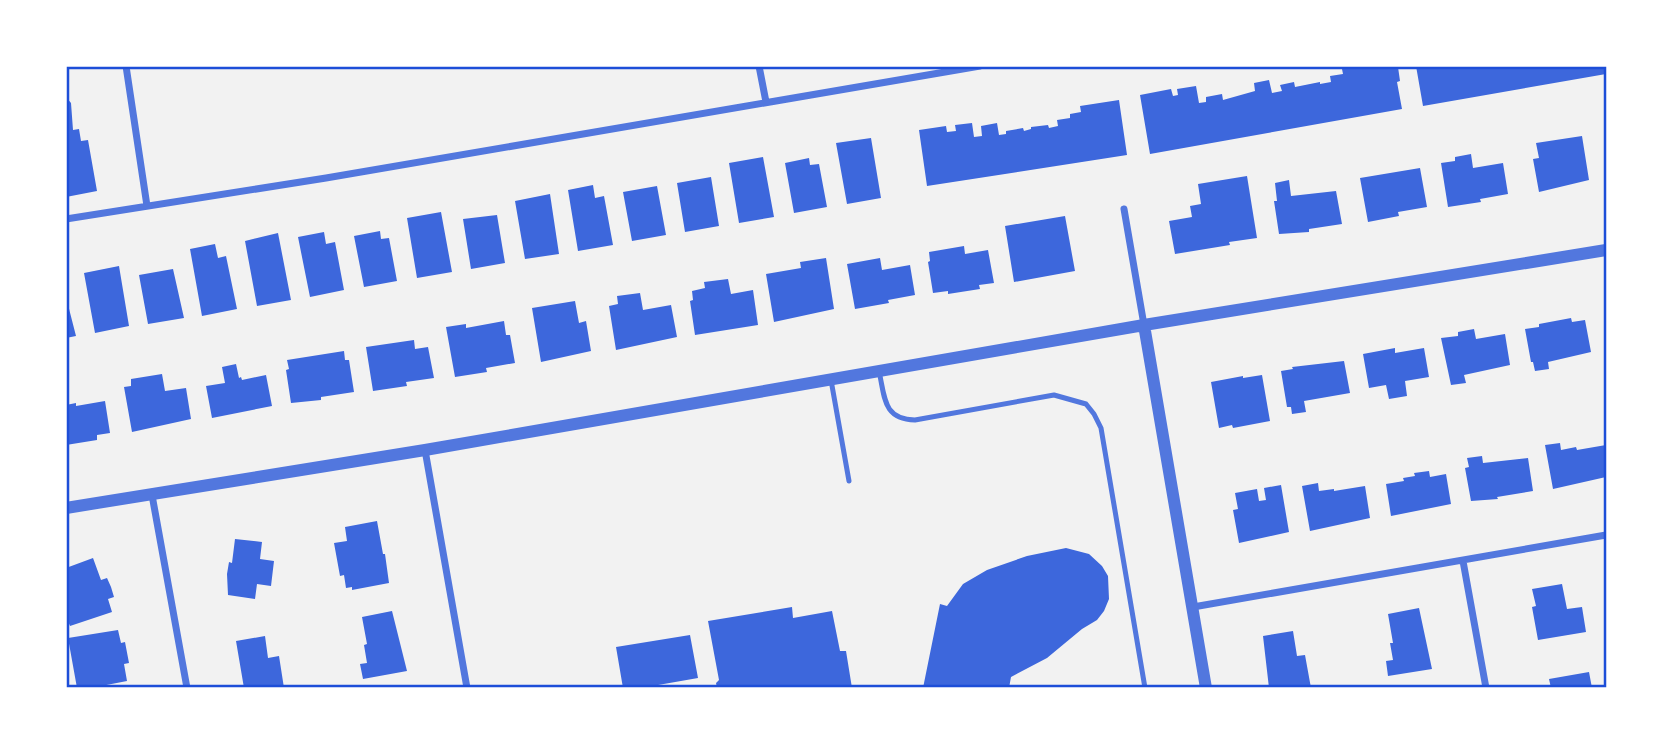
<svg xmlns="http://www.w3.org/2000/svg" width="1673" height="754" viewBox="0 0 1673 754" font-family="'Golos Text',sans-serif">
  <rect width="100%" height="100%" fill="#f2f2f2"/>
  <path fill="#3d67dc" d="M1355 66 1398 67 1400 81 1397 82 1402 109 1150 154 1140 95 1171 89 1173 96 1178 95 1177 89 1196 86 1199 103 1206 102V97L1222 94 1223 100 1255 91 1254 83 1269 80 1272 93 1282 91 1280 85 1294 82 1295 87 1320 82V84L1331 82 1330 76 1343 74 1342 69Z
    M1416 66H1606V74L1423 106Z
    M66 97 71 103 73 130 79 129 81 141 88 140 97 191 66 197Z
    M1119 100 1127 155 927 186 919 130 946 126 947 132 956 131 955 125 972 123 974 137 982 136 981 126 997 123 999 135 1006 134V131L1023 128 1024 131 1031 129V127L1048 125 1049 128 1058 126 1057 120 1070 118V114L1081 112 1080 106Z
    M1582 136 1589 180 1539 192 1533 159 1539 158 1536 143Z
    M871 138 881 198 847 204 836 143Z
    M1471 154 1473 168 1503 163 1508 194 1480 199 1481 202 1448 207 1441 163 1455 161V157Z
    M763 157 774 217 739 223 729 163Z
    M809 158 810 165 819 164 827 207 794 213 785 163Z
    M1420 168 1427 207 1398 212 1399 216 1368 222 1360 178Z
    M1247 176 1257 238 1229 242 1230 245 1175 254 1169 221 1192 217 1190 206 1201 204 1198 184Z
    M711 177 719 226 685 232 677 183Z
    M1289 180 1291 196 1336 191 1342 224 1309 229V232L1279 234 1274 201H1277L1275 183Z
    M593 185 595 198 604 196 613 245 578 251 568 190Z
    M657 186 666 235 632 241 623 192Z
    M550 194 559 254 525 259 515 201Z
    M441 212 452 272 417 278 407 218Z
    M497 215 505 263 471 269 463 219Z
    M1065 216 1075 271 1014 282 1005 226Z
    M380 231 381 239 389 238 397 281 364 287 354 236Z
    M324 232 326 244 335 242 344 290 310 297 298 237Z
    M278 233 291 300 257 306 245 241Z
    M215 244 218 258 226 256 237 309 202 316 190 249Z
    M964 246 965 254 988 250 994 283 979 285 980 289 948 294V291L933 293 928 262 930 261 929 252Z
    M826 258 834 309 774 322 766 274 801 268 800 262Z
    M880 258 882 270 910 265 915 295 888 300 889 303 855 309 847 264Z
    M119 266 129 326 95 333 84 273Z
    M173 269 184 318 148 324 139 275Z
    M728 279 731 294 753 290 758 325 695 335 690 301 693 300 692 291 705 288 704 282Z
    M640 293 643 310 671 305 677 337 616 350 609 306 618 304 617 296Z
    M66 297 76 336 66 338Z
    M575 301 579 323 586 321 591 351 541 362 532 308Z
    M1571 318 1572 322 1585 320 1591 352 1548 362 1549 369 1535 371 1533 362H1531L1525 329 1539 327V324Z
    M504 321 506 335H510L515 363 486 368 487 372 455 377 446 327 466 324V328Z
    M1474 329 1476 339 1505 334 1510 365 1464 375 1466 383 1451 385 1441 338 1458 336V332Z
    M414 340 415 349 428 347 434 378 406 382 407 386 373 391 366 347Z
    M1395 348V353L1424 348 1429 377 1405 381 1407 396 1389 399 1386 385 1369 388 1363 354Z
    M344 351 345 360H349L354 392 321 397V400L291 403 286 370 289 369 287 360Z
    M1344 361 1350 393 1304 401 1306 412 1292 414 1291 407H1287L1281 371 1293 369 1292 367Z
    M236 364 239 378 241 377 242 380 266 375 272 406 212 418 206 386 225 383 222 367Z
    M162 374 165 391 186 388 191 419 132 432 124 387 131 386V379Z
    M1262 375 1270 421 1233 428 1232 425 1219 428 1211 382 1243 376V378Z
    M105 401 110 433 97 435V440L66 445V405L76 403V406Z
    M1560 443 1561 450 1576 447 1577 450 1606 445V477L1553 489 1545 445Z
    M1482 456 1483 463 1528 458 1533 491 1497 497 1498 499 1471 501 1465 468 1469 467 1467 458Z
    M1429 471 1430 477 1446 474 1451 504 1391 516 1386 484 1404 481 1403 478 1415 476 1414 473Z
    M1318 483 1319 491 1334 489V491L1365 486 1370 518 1310 531 1302 486Z
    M1281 485 1289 532 1239 543 1233 510 1238 509 1235 493 1257 489 1259 501 1266 500 1264 488Z
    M377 521 383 554H385L389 583 352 590V587L346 588 344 575 340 576 334 543 347 541 345 527Z
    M235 539 262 542 260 559 274 561 271 586 257 584 255 599 228 595 227 574 229 562 232 563Z
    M1066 548 1089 554 1102 566 1108 576 1109 599 1104 611 1097 620 1082 629 1047 658 1011 677 1009 688H923L940 604 947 606 963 584 987 570 1027 556Z
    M93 558 101 580 107 578 111 587 114 597 108 599 112 612 70 626 66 616 69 613 66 606V568Z
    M1562 584 1567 609 1582 607 1586 632 1538 640 1532 607 1536 606 1532 589Z
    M792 607 793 618 832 611 840 651H846L852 688H717L716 683 719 680 708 621Z
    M1419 608 1432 669 1388 676 1386 661 1393 660 1390 643H1393L1388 614Z
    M392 611 407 671 363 679 360 664 367 663 364 645 367 644 362 617Z
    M118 630 121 643 125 642 129 663 124 664 127 681 91 688H77L68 638Z
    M1293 631 1297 656 1305 655 1311 688H1269L1263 636Z
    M690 635 698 678 641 688H623L616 647Z
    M265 636 268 658 279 656 284 688H244L236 641Z
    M1589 672 1592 688H1551L1549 679Z"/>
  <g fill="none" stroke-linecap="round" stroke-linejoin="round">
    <path stroke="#5277de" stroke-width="5" d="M879 371C885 398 883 419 915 420L1054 395 1086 404 1094 414 1101 428 1145 688
      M831 380 849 481"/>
    <path stroke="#5277de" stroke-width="7" d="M126 66 147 206
      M759 66 766 102
      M1124 209 1144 325
      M66 219 326 178 980 66
      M425 450 467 688
      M152 495 187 688
      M1463 561 1486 688
      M1193 607 1606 535"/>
    <path stroke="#5277de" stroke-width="12" d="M1144 325 1206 688
      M66 508 425 450 1144 325 1606 250"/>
  </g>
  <rect width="1673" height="754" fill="none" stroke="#ffffff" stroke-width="136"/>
  <rect x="68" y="68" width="1537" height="618" fill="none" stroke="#1d4ed8" stroke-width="2.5"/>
</svg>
